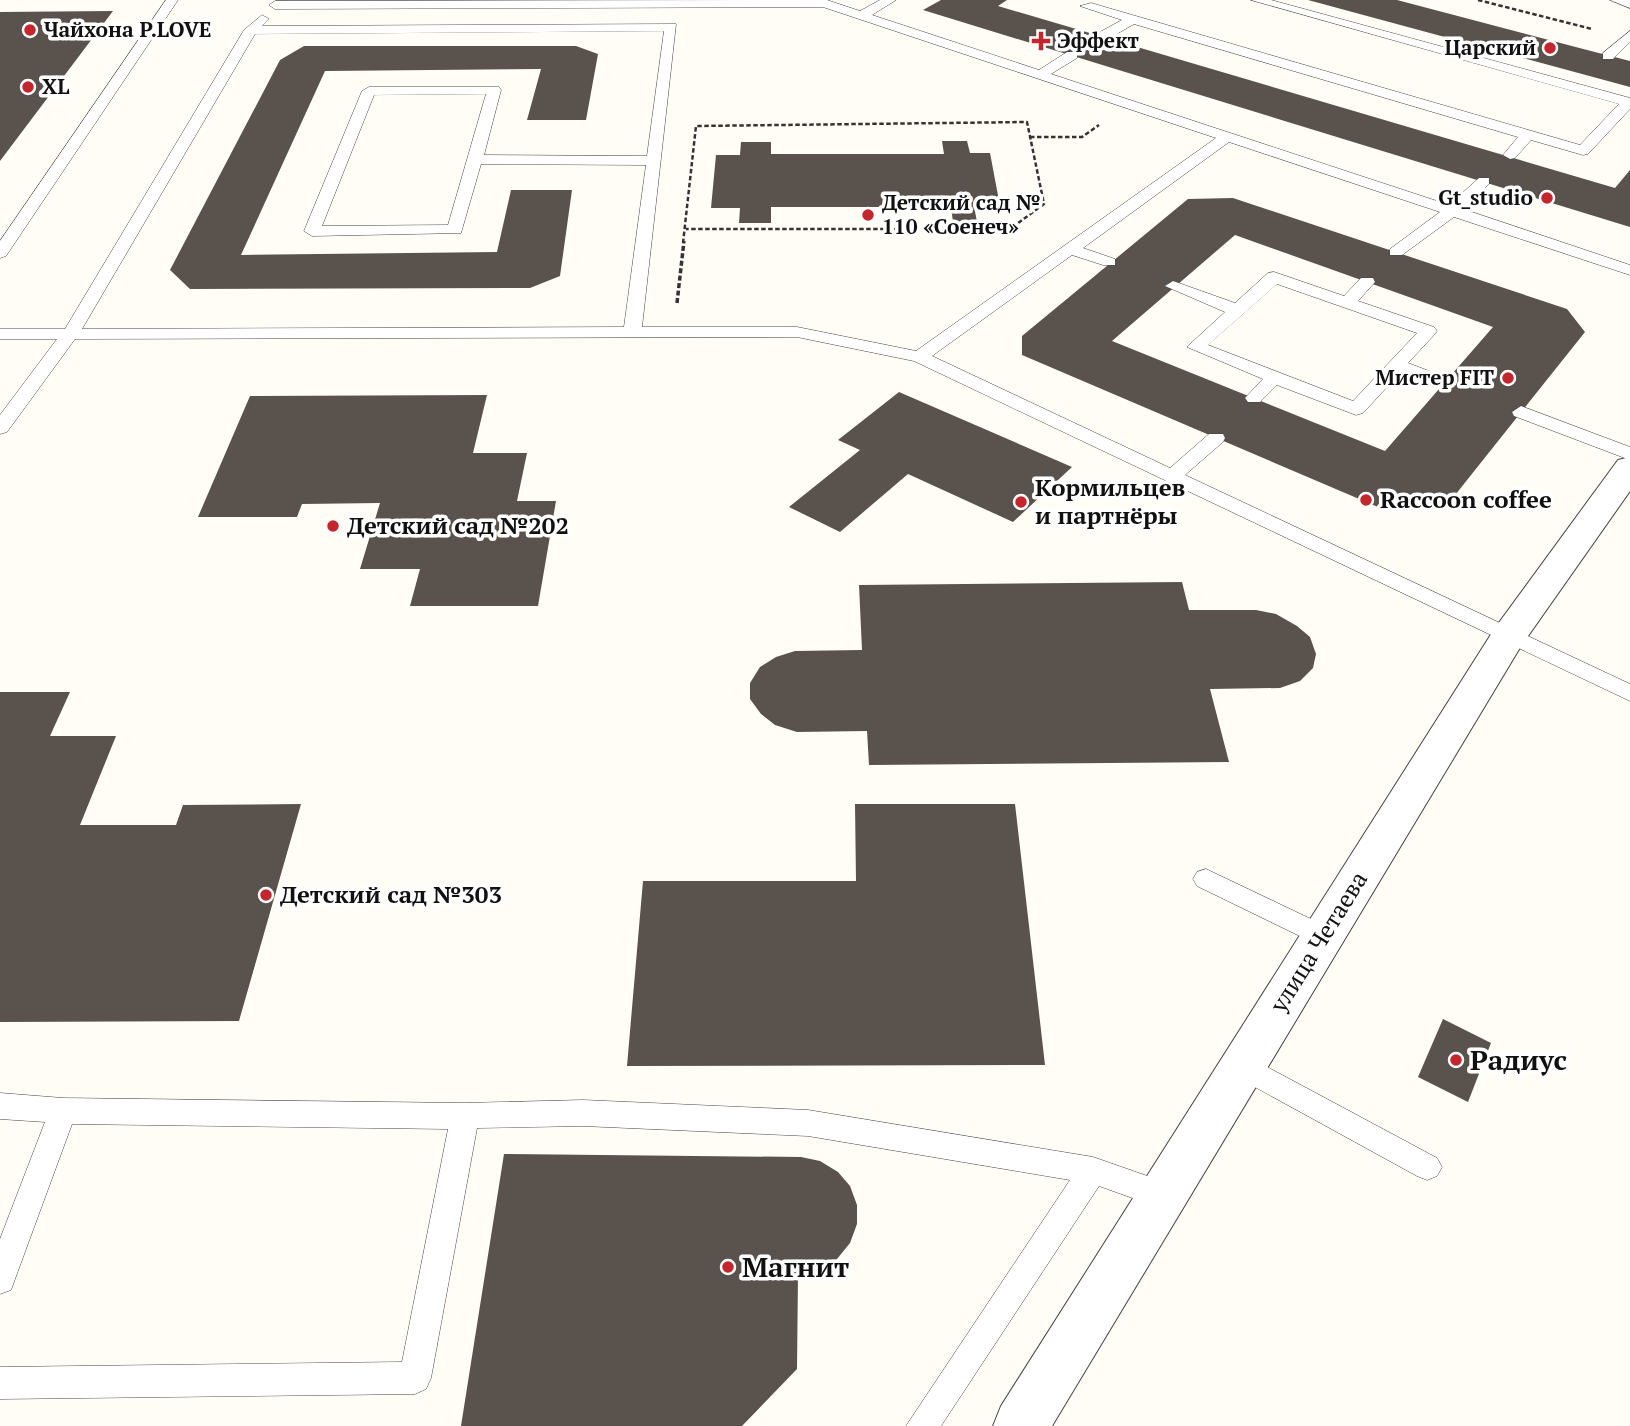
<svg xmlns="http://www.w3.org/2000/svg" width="1630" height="1426" viewBox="0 0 1630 1426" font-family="'PT Serif',serif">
  <rect width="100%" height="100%" fill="#fffdf5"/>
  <path fill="#5a524d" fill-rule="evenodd" d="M941 0H1007L998 6 1615 188 1630 170V227L923 10Z
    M1308 0H1397L1591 51 1630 61V87Z
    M113 11 0 161V12Z
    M304 46H576L598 54 586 120H527L541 69 325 71 241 255 497 252 511 190H572L560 276 530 288 190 289 170 270 280 60Z
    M942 141H967L970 153H990L1000 206H974L977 222H953L951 207H771V223H739L740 208H711L716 155H740L741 142H771V154H944Z
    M1233 198 1567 309 1585 332 1444 509 1385 510 1022 355V336L1188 199ZM1235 235 1493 327 1385 451 1112 341Z
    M899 392 1072 467 1013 522 908 474 840 532 789 507 860 450 838 440Z
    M487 395 473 453H527L517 501H556L538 606H410L420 569H360L380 503 302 504 297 517H198L250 396Z
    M1182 582 1189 610H1256L1276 614 1297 626 1310 637 1316 654 1313 668 1300 681 1280 688 1210 689 1229 762 869 765 867 731 797 732 775 725 761 714 750 699V683L760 667 776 657 795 651 862 650 859 585Z
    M0 692H70L50 736H116L80 825H176L183 805 301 804 239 1021 0 1022Z
    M855 804H1015L1045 1065 627 1066 643 881H856Z
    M1443 1019 1491 1043 1468 1102 1418 1077Z
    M504 1154 801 1157 820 1161 838 1172 850 1186 857 1205V1224L850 1243 837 1259 819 1270 798 1274 797 1369 742 1426H461Z"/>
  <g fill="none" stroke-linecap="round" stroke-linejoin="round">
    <defs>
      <path id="lane" d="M166 0H178L6 256 0 258V241Z
        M827 0 860 11 880 0H896L872 15 1039 70 1067 52H1077V58L1051 74 1449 205 1479 178H1489V184L1463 209 1630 265V275L1454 217 1402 255H1390V249L1440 212 1229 142 1083 248 1115 259V265H1103L1072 255 932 356 1170 468 1209 434H1223L1225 438 1223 442 1185 475 1630 684V701L914 361 797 337 75 339 7 432 0 434V415L57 339H0V329H65L244 30 262 15 269 19 262 26 676 24 642 327H797L916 351 1216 138 823 7 275 9 269 5 275 1ZM664 31 647 156 484 155 501 90 499 87H369L362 91 304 231 312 236 461 233 481 164 646 165 624 327 82 329 255 34ZM486 94 448 225 322 226 374 95Z
        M1251 0H1271L1630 98V109L1588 154 1583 155 1531 140 1515 158 1510 159 1503 155 1518 137 1134 24 1108 39H1098V33L1122 20 1080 6 1091 3 1580 145 1619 104Z
        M1610 0H1630V8Z
        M1630 31V42L1613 59H1603V53Z
        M1274 272 1344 296 1361 278H1373L1375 282 1358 301 1434 327 1437 331 1434 335 1408 363 1450 379 1453 383 1444 388 1400 373 1363 413 1356 415 1277 385 1260 402H1248L1245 398 1263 379 1187 347 1225 312 1165 286 1173 281 1235 303 1268 273ZM1277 284 1417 333 1353 401 1208 345Z
        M1521 406 1630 447V460L1514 416 1512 412Z
        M1206 869 1332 929 1336 936 1332 943 1323 947 1314 943 1197 886 1193 879 1197 872Z
        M1243 1054 1437 1158 1442 1167 1437 1176 1427 1180 1417 1176 1233 1075 1229 1066 1233 1057Z
        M0 1093 63 1098 465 1103 583 1100 808 1110 1093 1157 1173 1185 1178 1195 1173 1205 1163 1209 1099 1186 941 1426H906L1070 1180 808 1136 583 1126 477 1128 431 1378 426 1389 415 1394 0 1399V1367L402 1362 448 1129 72 1124 15 1279 11 1290 0 1294V1239L45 1122 0 1119Z"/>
      <path id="street" d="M1630 457V491L1521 646 1052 1426H993L1001 1406 1495 628 1618 460Z"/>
    </defs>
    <use href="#lane" stroke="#444" stroke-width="1"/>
    <use href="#street" stroke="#444" stroke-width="2"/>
    <path stroke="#333" stroke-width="2.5" stroke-dasharray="4.5 2.5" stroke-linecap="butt" d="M1478 0 1592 29
      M1030 137H1082L1099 125
      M683 243 696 126 1027 122 1044 204 1010 229H686"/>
    <path stroke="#333" stroke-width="3.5" stroke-dasharray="5 2.5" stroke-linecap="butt" d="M677 303 684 241"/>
    <use href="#lane" fill="#fff" fill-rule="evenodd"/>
    <use href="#street" fill="#fff" fill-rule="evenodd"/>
  </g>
  <g fill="#c4262e" stroke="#fff" stroke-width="2.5">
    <circle cx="30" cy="30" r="7"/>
    <path d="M1037.5 30.5h7v7h7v7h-7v7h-7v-7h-7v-7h7z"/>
    <circle cx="1550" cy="48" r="7"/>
    <circle cx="28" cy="87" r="7"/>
    <circle cx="1547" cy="198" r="7"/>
    <circle cx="868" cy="215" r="7"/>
    <circle cx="1508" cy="378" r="7"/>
    <circle cx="1366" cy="500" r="7"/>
    <circle cx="1021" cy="502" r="7"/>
    <circle cx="333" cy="526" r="7"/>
    <circle cx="266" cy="895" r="7"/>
    <circle cx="1456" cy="1060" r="7"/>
    <circle cx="728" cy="1267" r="7"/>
  </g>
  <g text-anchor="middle" stroke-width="7" stroke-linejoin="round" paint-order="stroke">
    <g font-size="21" font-weight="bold" fill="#111" stroke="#fff" text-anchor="start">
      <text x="44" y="37">Чайхона P.LOVE</text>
      <text x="1057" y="48">Эффект</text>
      <text x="1536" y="55" text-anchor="end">Царский</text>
      <text x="42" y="94">XL</text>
      <text x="1533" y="205" text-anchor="end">Gt_studio</text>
      <text x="882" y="210">Детский сад №<tspan x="882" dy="24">110 «Соенеч»</tspan></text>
      <text x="1494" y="385" text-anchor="end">Мистер FIT</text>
    </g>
    <g font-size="24" font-weight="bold" fill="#111" stroke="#fff" text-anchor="start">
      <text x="1035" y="496">Кормильцев<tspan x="1035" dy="28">и партнёры</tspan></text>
      <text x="1380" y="508">Raccoon coffee</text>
      <text x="347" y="534">Детский сад №202</text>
      <text x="280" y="903">Детский сад №303</text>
    </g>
    <g font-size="24" fill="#111" stroke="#fff">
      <text transform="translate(1319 942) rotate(-58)" y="8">улица Четаева</text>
    </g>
    <g font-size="28" font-weight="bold" fill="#111" stroke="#fff" text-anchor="start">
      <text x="1470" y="1070">Радиус</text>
      <text x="742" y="1277">Магнит</text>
    </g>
  </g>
</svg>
